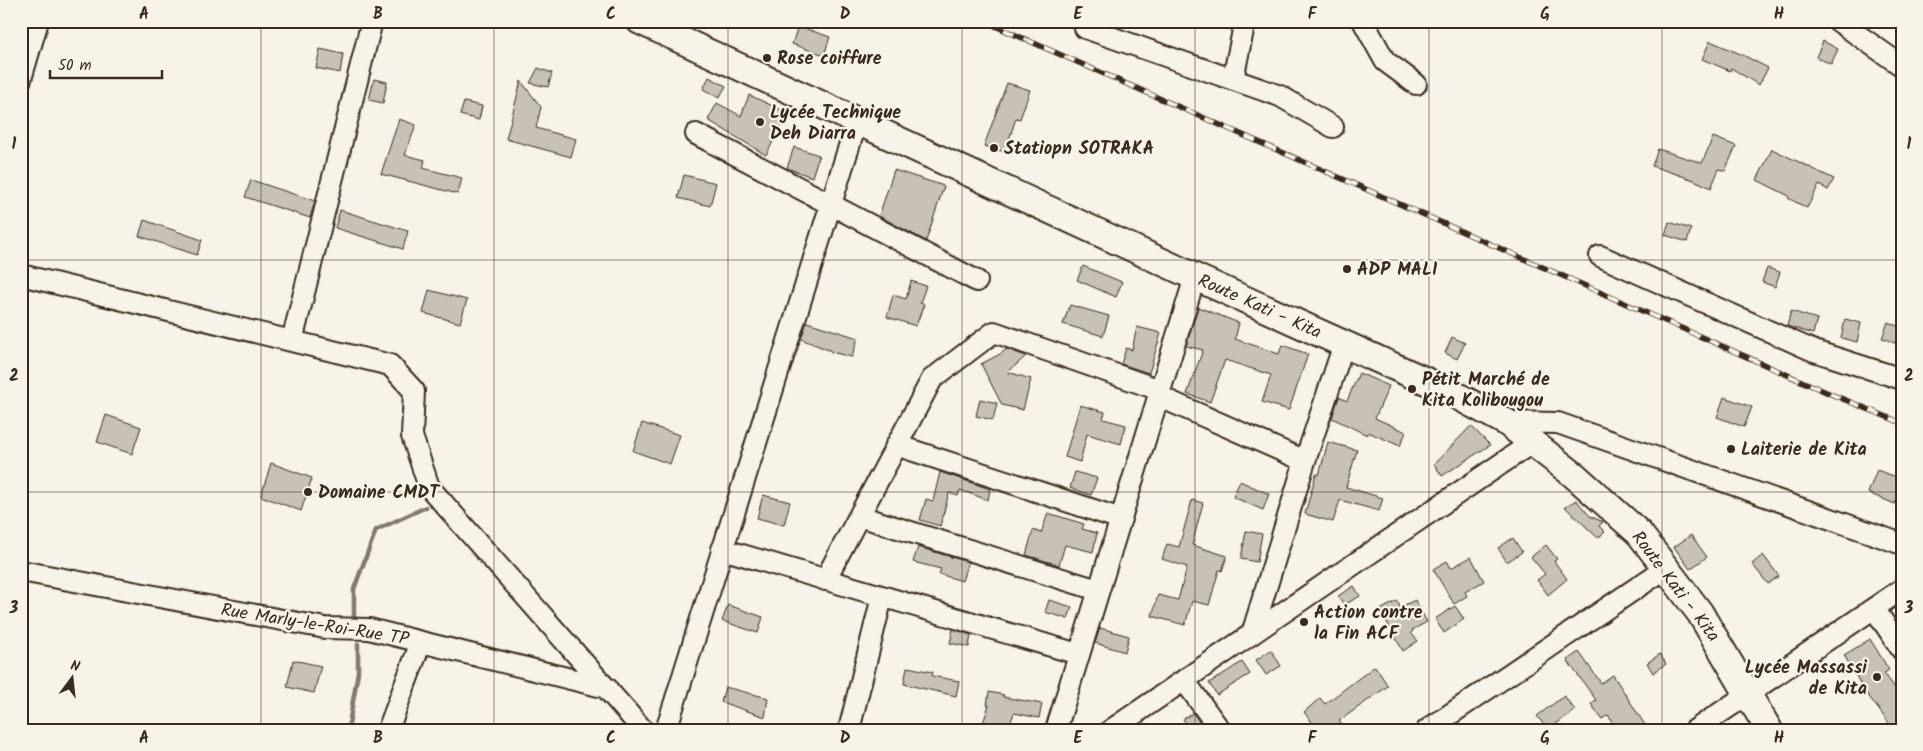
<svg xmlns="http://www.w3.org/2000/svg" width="1923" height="751" viewBox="0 0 1923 751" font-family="Kalam,sans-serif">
  <rect width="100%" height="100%" fill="#f7f3e8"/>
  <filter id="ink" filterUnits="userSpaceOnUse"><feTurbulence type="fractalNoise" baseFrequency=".02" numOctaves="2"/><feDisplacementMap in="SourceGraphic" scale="10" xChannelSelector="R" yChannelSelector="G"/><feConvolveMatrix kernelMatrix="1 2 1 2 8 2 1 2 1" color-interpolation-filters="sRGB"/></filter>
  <g filter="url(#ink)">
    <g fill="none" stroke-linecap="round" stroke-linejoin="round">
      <path stroke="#84786c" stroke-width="4.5" d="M354 619V589L376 530 426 507
        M348 730 358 672V644"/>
    </g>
    <path fill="#c8c1b6" stroke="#3b2a1e" d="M798 26 830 37 824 55 792 44Z
      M1710 41 1743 55 1768 68 1759 85 1731 68 1730 71 1702 59Z
      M1823 41 1838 49 1831 64 1816 57Z
      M320 49 343 54 340 73 316 68Z
      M538 68 552 73 548 87 530 83Z
      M709 77 726 86 719 98 703 89Z
      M374 79 387 82 383 103 369 100Z
      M521 81 541 107 536 128 576 139 571 157 506 139Z
      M1007 83 1030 90 1020 119 1016 118 1005 152 984 146Z
      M749 95 788 113 766 155 708 120 717 103 741 116Z
      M464 102 482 106 479 120 460 115Z
      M399 119 416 125 405 155 425 160 423 168 462 178 458 194 381 174Z
      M1713 137 1736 146 1725 171 1719 169 1711 188 1694 180 1652 166 1658 149 1702 163Z
      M794 147 819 155 812 177 787 168Z
      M1772 149 1834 179 1828 190 1819 185 1807 208 1788 198 1789 196 1757 180Z
      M894 170 944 186 926 241 879 216Z
      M684 175 716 183 710 206 678 198Z
      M251 180 315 201 310 218 245 197Z
      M340 210 408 231 403 249 335 228Z
      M144 220 202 240 197 255 139 236Z
      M1669 222 1691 229 1687 242 1665 235Z
      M1083 266 1122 282 1116 297 1077 280Z
      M1767 268 1780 272 1775 287 1762 282Z
      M911 281 926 286 920 303 924 304 916 326 887 317 893 295 906 299Z
      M429 290 467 300 460 323 423 313Z
      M1070 305 1109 316 1103 336 1063 324Z
      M1198 307 1239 323 1235 339 1279 354 1282 345 1308 354 1289 410 1262 402 1271 375 1225 360 1210 402 1187 394 1203 350 1186 346Z
      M1791 311 1817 319 1813 334 1787 326Z
      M1845 319 1861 323 1857 342 1841 338Z
      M807 322 858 338 852 357 831 352V351L801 339Z
      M1888 322 1902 328V346L1882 338Z
      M1137 327 1161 333 1149 373 1121 364 1126 348 1132 350Z
      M1452 337 1465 343 1457 359 1445 353Z
      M1006 349 1026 356 1008 372 1031 379 1023 410 1002 405 981 364 1002 353Z
      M1359 373 1389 386 1375 418 1406 432 1400 446 1368 432 1367 435 1332 418 1339 397 1347 401Z
      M1724 397 1752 407 1744 427 1717 417Z
      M980 399 997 403 993 420 976 416Z
      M1080 405 1105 412 1103 419 1126 425 1121 444 1087 434 1080 462 1065 457Z
      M106 415 141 427 132 454 97 442Z
      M642 423 680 435 670 464 633 451Z
      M1471 426 1490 445 1442 476 1434 464Z
      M1328 442 1357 450 1346 487 1383 498 1379 511 1340 500 1333 522 1305 514 1316 474 1319 475Z
      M271 463 312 478 301 511 261 496Z
      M1877 470 1902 479V487L1895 504 1868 493Z
      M940 472 990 489 988 500 960 490 958 496 949 493 940 526 920 520 926 499 933 501Z
      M1075 472 1097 478 1091 495 1070 488Z
      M1240 481 1269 494 1263 510 1233 497Z
      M763 495 790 502 784 525 757 518Z
      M1192 500 1203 503 1192 545 1227 556 1222 571 1219 570 1209 605 1192 601 1185 625 1152 616 1158 595 1178 600 1187 567 1162 559 1167 544 1179 547Z
      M1576 500 1590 516 1603 522 1599 526 1605 532 1598 538 1565 507Z
      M1048 513 1084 524 1082 529 1097 533 1093 552 1065 545 1059 565 1026 555 1033 530 1041 533Z
      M1246 531 1262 534 1257 562 1241 559Z
      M1691 535 1707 557 1690 569 1674 547Z
      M1513 538 1522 552 1507 562 1498 548Z
      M1546 545 1557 559 1554 561 1567 579 1548 595 1537 580 1545 574 1531 557Z
      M918 547 968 562 962 581 939 574 941 569 913 562Z
      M1763 555 1779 576 1768 584 1752 564Z
      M1471 557 1484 581 1465 592 1467 596 1454 604 1433 569 1447 561 1451 568Z
      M1354 586 1360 596 1344 605 1338 596Z
      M1049 600 1072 607 1068 619 1045 612Z
      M1415 600 1427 622 1412 630 1413 631 1411 633 1418 641 1403 651 1380 610 1397 601 1400 607Z
      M728 605 763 617 758 633 722 621Z
      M1455 606 1464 619 1444 633 1435 619Z
      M1100 628 1129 636 1125 652 1095 643Z
      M953 629 971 635 969 647 950 643Z
      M1870 639 1889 670 1884 673 1902 697V730H1894L1864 690 1844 655Z
      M1271 650 1281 666 1266 675 1256 660Z
      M1579 652 1601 683 1613 675 1645 725 1637 730H1617L1608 715 1602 719 1591 704 1596 700 1567 660Z
      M1660 654 1666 664 1653 673 1647 663Z
      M293 660 321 666 314 693 287 687Z
      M1242 662 1250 674 1217 695 1209 683Z
      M1375 666 1388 686 1339 721 1346 730H1318L1304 712 1320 698 1325 704Z
      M907 667 933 672 932 676 959 681 956 696 904 684Z
      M725 687 768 698 765 717 721 702Z
      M989 692 1004 695 1003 697 1042 704 1039 718 1014 713 1008 730H993L982 726 989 705H987Z
      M1564 696 1575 710 1548 730 1537 716Z
      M1193 713 1205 730H1190L1183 719Z"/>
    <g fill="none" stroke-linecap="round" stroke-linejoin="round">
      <defs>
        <path id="minor" d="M1363 21 1385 61 1416 84
          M1838 21 1902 66
          M1085 28 1280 96 1333 127
          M21 79 38 21
          M1233 79 1245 21
          M696 134 977 281
          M1600 256 1814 351 1902 379
          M21 275 390 365 414 391 412 436 429 487 643 730
          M292 341 372 21
          M1158 396 1305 461
          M1506 422 1558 423 1902 544
          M896 445 1121 519
          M859 516 1098 590
          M722 549 1078 654
          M21 571 325 628 369 629 607 688
          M825 580 932 379 994 332 1160 390
          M1874 608 1902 650
          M1252 634 1305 461 1344 344
          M1184 680 1220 730
          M388 730 421 642
          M666 730 857 121
          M849 730 882 597
          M1056 730 1195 277
          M1111 730 1533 442
          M1427 730 1666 568
          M1695 730 1902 589"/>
        <path id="major" d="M640 21 1195 277 1446 390 1506 422 1574 475 1639 533 1700 613 1769 730"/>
      </defs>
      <use href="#minor" stroke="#3b2a1e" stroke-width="24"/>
      <use href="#major" stroke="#3b2a1e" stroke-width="30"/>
      <use href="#minor" stroke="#f7f3e8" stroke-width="20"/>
      <use href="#major" stroke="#f7f3e8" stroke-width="26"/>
      <defs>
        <path id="rail" d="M984 21 1833 395 1902 423"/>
      </defs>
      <use href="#rail" stroke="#3b2a1e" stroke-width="5.5"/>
      <use href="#rail" stroke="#f7f3e8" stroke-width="4" stroke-dasharray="11" stroke-linecap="butt"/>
    </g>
  </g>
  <path fill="none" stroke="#3b2a1e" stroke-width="1" stroke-opacity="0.55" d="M261 21V730M494 21V730M728 21V730M962 21V730M1195 21V730M1429 21V730M1662 21V730M21 260H1902M21 492H1902"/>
  <g fill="#3b2a1e" stroke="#f7f3e8" stroke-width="2">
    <circle cx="767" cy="58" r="5"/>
    <circle cx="760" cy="122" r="5"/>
    <circle cx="994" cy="148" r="5"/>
    <circle cx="1347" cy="269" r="5"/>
    <circle cx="1412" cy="389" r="5"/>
    <circle cx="1731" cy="449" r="5"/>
    <circle cx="308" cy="492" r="5"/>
    <circle cx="1304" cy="622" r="5"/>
    <circle cx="1877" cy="677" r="5"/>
  </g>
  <g text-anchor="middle" stroke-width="4.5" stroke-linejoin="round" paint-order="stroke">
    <g font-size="18" font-weight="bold" fill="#3b2a1e" stroke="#f7f3e8" text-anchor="start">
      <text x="777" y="64">Rose coiffure</text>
      <text x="770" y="118">Lycée Technique<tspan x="770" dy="21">Deh Diarra</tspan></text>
      <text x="1004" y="154">Statiopn SOTRAKA</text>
      <text x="1357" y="275">ADP MALI</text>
      <text x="1422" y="385">Pétit Marché de<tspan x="1422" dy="21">Kita Kolibougou</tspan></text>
      <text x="1741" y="455">Laiterie de Kita</text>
      <text x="318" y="498">Domaine CMDT</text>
      <text x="1314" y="618">Action contre<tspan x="1314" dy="21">la Fin ACF</tspan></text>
      <text x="1867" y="673" text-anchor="end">Lycée Massassi<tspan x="1867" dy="21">de Kita</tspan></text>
    </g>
    <g font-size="18" fill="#3b2a1e" stroke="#f7f3e8">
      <text transform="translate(1260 306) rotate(24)" y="6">Route Kati - Kita</text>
      <text transform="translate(1676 586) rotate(53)" y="6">Route Kati - Kita</text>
      <text transform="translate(315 624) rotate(9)" y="6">Rue Marly-le-Roi-Rue TP</text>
    </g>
  </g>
  <rect width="1923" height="751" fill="none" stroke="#f7f3e8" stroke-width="55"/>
  <g transform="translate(72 678) rotate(15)" stroke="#f7f3e8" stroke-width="4" paint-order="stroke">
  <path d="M0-4L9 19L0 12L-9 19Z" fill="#3b2a1e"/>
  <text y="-8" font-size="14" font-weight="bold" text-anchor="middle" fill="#3b2a1e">N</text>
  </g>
  <path d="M50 70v8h112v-8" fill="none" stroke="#3b2a1e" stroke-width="2.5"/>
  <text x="58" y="70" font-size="15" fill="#3b2a1e" stroke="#f7f3e8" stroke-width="4" paint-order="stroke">50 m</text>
  <rect x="28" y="28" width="1868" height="696" fill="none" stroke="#3b2a1e" stroke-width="2"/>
  <g font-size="16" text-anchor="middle" font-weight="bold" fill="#3b2a1e">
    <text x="144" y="19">A</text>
    <text x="378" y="19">B</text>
    <text x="611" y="19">C</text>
    <text x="845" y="19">D</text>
    <text x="1078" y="19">E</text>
    <text x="1312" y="19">F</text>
    <text x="1545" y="19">G</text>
    <text x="1779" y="19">H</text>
    <text x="14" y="149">1</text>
    <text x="1909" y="149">1</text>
    <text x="14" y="381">2</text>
    <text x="1909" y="381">2</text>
    <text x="14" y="613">3</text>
    <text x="1909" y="613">3</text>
    <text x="144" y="743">A</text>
    <text x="378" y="743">B</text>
    <text x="611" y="743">C</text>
    <text x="845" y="743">D</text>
    <text x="1078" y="743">E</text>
    <text x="1312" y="743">F</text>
    <text x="1545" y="743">G</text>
    <text x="1779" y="743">H</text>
  </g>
</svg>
